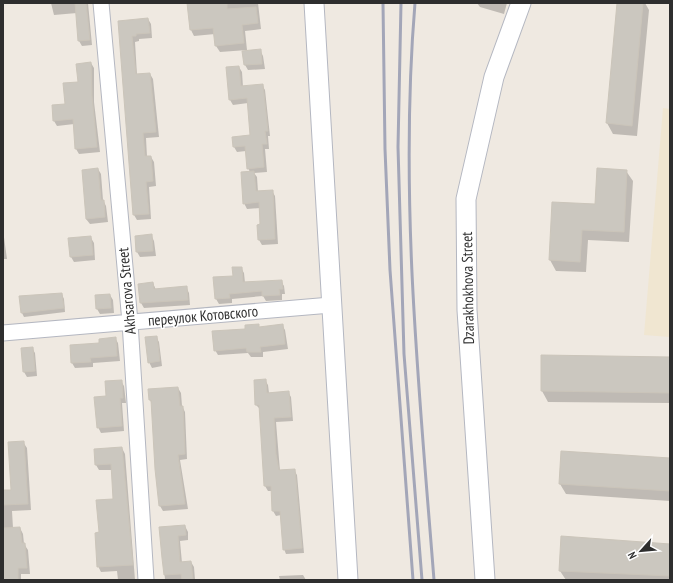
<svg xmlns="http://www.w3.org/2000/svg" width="673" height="583" viewBox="0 0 673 583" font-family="'PT Sans Narrow',sans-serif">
  <rect width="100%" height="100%" fill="#efe9e1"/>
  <path fill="#f0e6d1" d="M663 108 670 109V337L644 335Z"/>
  <path fill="#0003" d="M51 3H88L92 45 82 46 79 41 77 13 54 15Z
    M188 3H258L261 29 245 31 247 50 220 52 216 46 215 34 194 36 191 30Z
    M477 3H507L504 14 480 7Z
    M618 3H645L649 10 637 136 613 134 607 123Z
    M148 19 151 24 152 38 139 39V41L135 42 137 75 150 74 153 79 159 137 146 138 147 157H151L154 162 156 186 149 187 151 219 137 220 134 215 119 22Z
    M260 50 263 56 265 69 248 70 245 65 243 52Z
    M91 63 94 68V102L100 152 79 154 76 149 74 124 57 126 54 121Z
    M239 67 242 72 243 87 262 85 265 90 270 136H268L269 149H265L267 172 254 173 257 177 258 192 272 191 275 196 278 244 262 245 259 240 262 225 260 208 247 209 244 203 250 172 248 168 246 151 237 152 234 147 252 136 248 103 233 105 230 100Z
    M98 169 101 174 103 200 106 206 108 222 90 224 86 219Z
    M626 171 633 181 629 242 588 240 586 272 556 271 550 260Z
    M3 230 7 259H3Z
    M151 235 154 241 156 256 140 257 137 252 136 237Z
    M91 238 94 243 95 260 74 262 71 257 69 239Z
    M241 268 244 273 245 283 281 281 284 286 285 294H282V300L266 301 263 296 232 299V303L219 304 216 299Z
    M153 283 156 290 186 287 189 293 190 305 144 308 141 303Z
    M62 295 64 299 65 312 24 317 22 313Z
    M110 295 113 300 114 313 100 314 97 309 96 296Z
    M258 325 260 328 282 325 285 330 288 349 263 352V357H251L248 353 218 355 215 350 246 330Z
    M156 337 159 342 162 366 152 368 149 362Z
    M115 338 118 343 120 361 93 363V367L75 368 72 363 71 345 100 344Z
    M22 348H32L35 353 37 376 27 377 24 372Z
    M542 356 670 358V403L548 402 542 391Z
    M265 380 268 385 269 393 288 392 291 397 293 421 276 422 279 459 280 471 294 470 297 475 304 553 286 554 284 549 281 515 276 516 273 511 272 491H268L265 486 260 409 256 405Z
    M121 381 124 386 126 403H122L124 431 101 433 98 427 107 397Z
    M178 388 181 393 182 406 185 412 187 459 180 460 188 509 163 511 160 506 152 404 150 400Z
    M23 442 27 448 31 510 12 511 13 528H20L23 534 24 544 28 550 30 574H21V580H3V491H12Z
    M122 448 125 454 135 580H118L117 571 101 572 98 566 100 533 114 500 112 470H99L96 465 95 450Z
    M670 459V501L566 494 560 484Z
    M185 526 188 532V540L180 541 182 563 191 562 194 567 195 580H165L161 528Z
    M670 545V580H566L560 571Z
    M303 575 306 580H280L279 576Z"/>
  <path fill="#cbc7bf" stroke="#cbc5ba" d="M75 3H86L90 40 78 41Z
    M187 3H227V9L256 7 258 23 242 25 244 43 215 46 213 28 190 30Z
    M617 3H643L632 126 606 123Z
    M148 18 150 33 136 34V36H132L136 74 150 73 156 132 143 133 145 156H151L153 181 146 182 149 214 133 215 118 21Z
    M261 49 262 64 244 65 242 51Z
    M91 62 92 96 97 147 75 149 73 119 53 121 52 105 65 104 63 83 78 82 76 64Z
    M239 66 241 86 263 84 268 131H265L267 144H262L264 167 247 169 245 146 233 147 232 137 250 135 247 98 229 100 226 67Z
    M98 168 101 200H104L105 217 86 219 82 170Z
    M597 168 627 170 624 232 582 230 580 262 549 260 552 202 595 204Z
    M254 171 256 191 273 190 275 239 258 240 257 225 260 224 259 202 243 204 241 172Z
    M152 234 153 251 136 252 135 236Z
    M91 236 93 255 70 257 68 238Z
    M232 267H242L243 282 282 280 283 289H279L280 295 262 296V291L229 294 230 298 215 299 213 277 233 276Z
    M153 282 154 289 187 286 188 300 140 303 138 284Z
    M62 293 64 308 21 313 19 296Z
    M110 294 111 308 96 309 95 295Z
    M259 324V327L283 324 285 344 260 347 261 352H247L246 348 214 351 212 331 245 329V325Z
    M157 336 160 361 148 363 145 337Z
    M116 337 117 356 90 358 91 362 71 363 70 345 99 343V339Z
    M33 347 35 371 23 372 21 348Z
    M541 355 670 357V393L541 391Z
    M266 379 267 393 289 391 291 417 274 418 276 454 279 470 295 469 302 548 283 550 280 511H272L271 486H264L259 405H255L254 380Z
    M122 380 123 398H120L122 426 97 428 94 397 106 396 105 381Z
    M178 387 180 406H183L185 454 178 455 185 504 159 506 155 469 151 400H149L148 389Z
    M24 441 28 504 3 505V490H11L8 442Z
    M122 447 133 565 97 567 95 533 99 532 96 500 113 499 111 464 95 465 94 449Z
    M561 451 670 458V491L559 484Z
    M185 525 186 535 178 536 180 562 191 561 193 580H182L181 574 164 575 162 558 159 527Z
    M20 527 22 543H25L27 568H18V580H3V528Z
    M561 536 670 544V576L559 571Z"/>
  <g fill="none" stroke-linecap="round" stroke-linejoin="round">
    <defs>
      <path id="minor" d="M101 3 130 322 146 580
        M3 333 331 305"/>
      <path id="tertiary" d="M314 3 348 580
        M485 580 467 310 466 199 494 77 521 3"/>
    </defs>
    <use href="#minor" stroke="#b4b7c1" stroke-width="17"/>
    <use href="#tertiary" stroke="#b4b7c1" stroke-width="21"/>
    <use href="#minor" stroke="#fff" stroke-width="15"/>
    <use href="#tertiary" stroke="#fff" stroke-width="19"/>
    <path stroke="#a3a6b8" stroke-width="3" d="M383 3 385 149 390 270 413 580
      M401 3 398 147 404 354 422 580
      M415 3C399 195 419 388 434 580"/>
  </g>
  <g text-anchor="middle" stroke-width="3" stroke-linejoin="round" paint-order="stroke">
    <g font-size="15" fill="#2e2e2e" stroke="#fff">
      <text transform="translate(468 288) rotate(-91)" y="5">Dzarakhokhova Street</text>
      <text transform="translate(127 291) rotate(-95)" y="5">Akhsarova Street</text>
      <text transform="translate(203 316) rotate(-5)" y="5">переулок Котовского</text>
    </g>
  </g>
  <rect width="673" height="583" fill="none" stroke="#2e2e2e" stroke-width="8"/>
  <g transform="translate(641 551) rotate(243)" stroke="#ffffff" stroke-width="3" paint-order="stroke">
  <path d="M0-3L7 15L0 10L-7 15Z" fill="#2e2e2e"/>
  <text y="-6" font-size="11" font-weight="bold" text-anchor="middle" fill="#2e2e2e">N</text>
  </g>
</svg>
